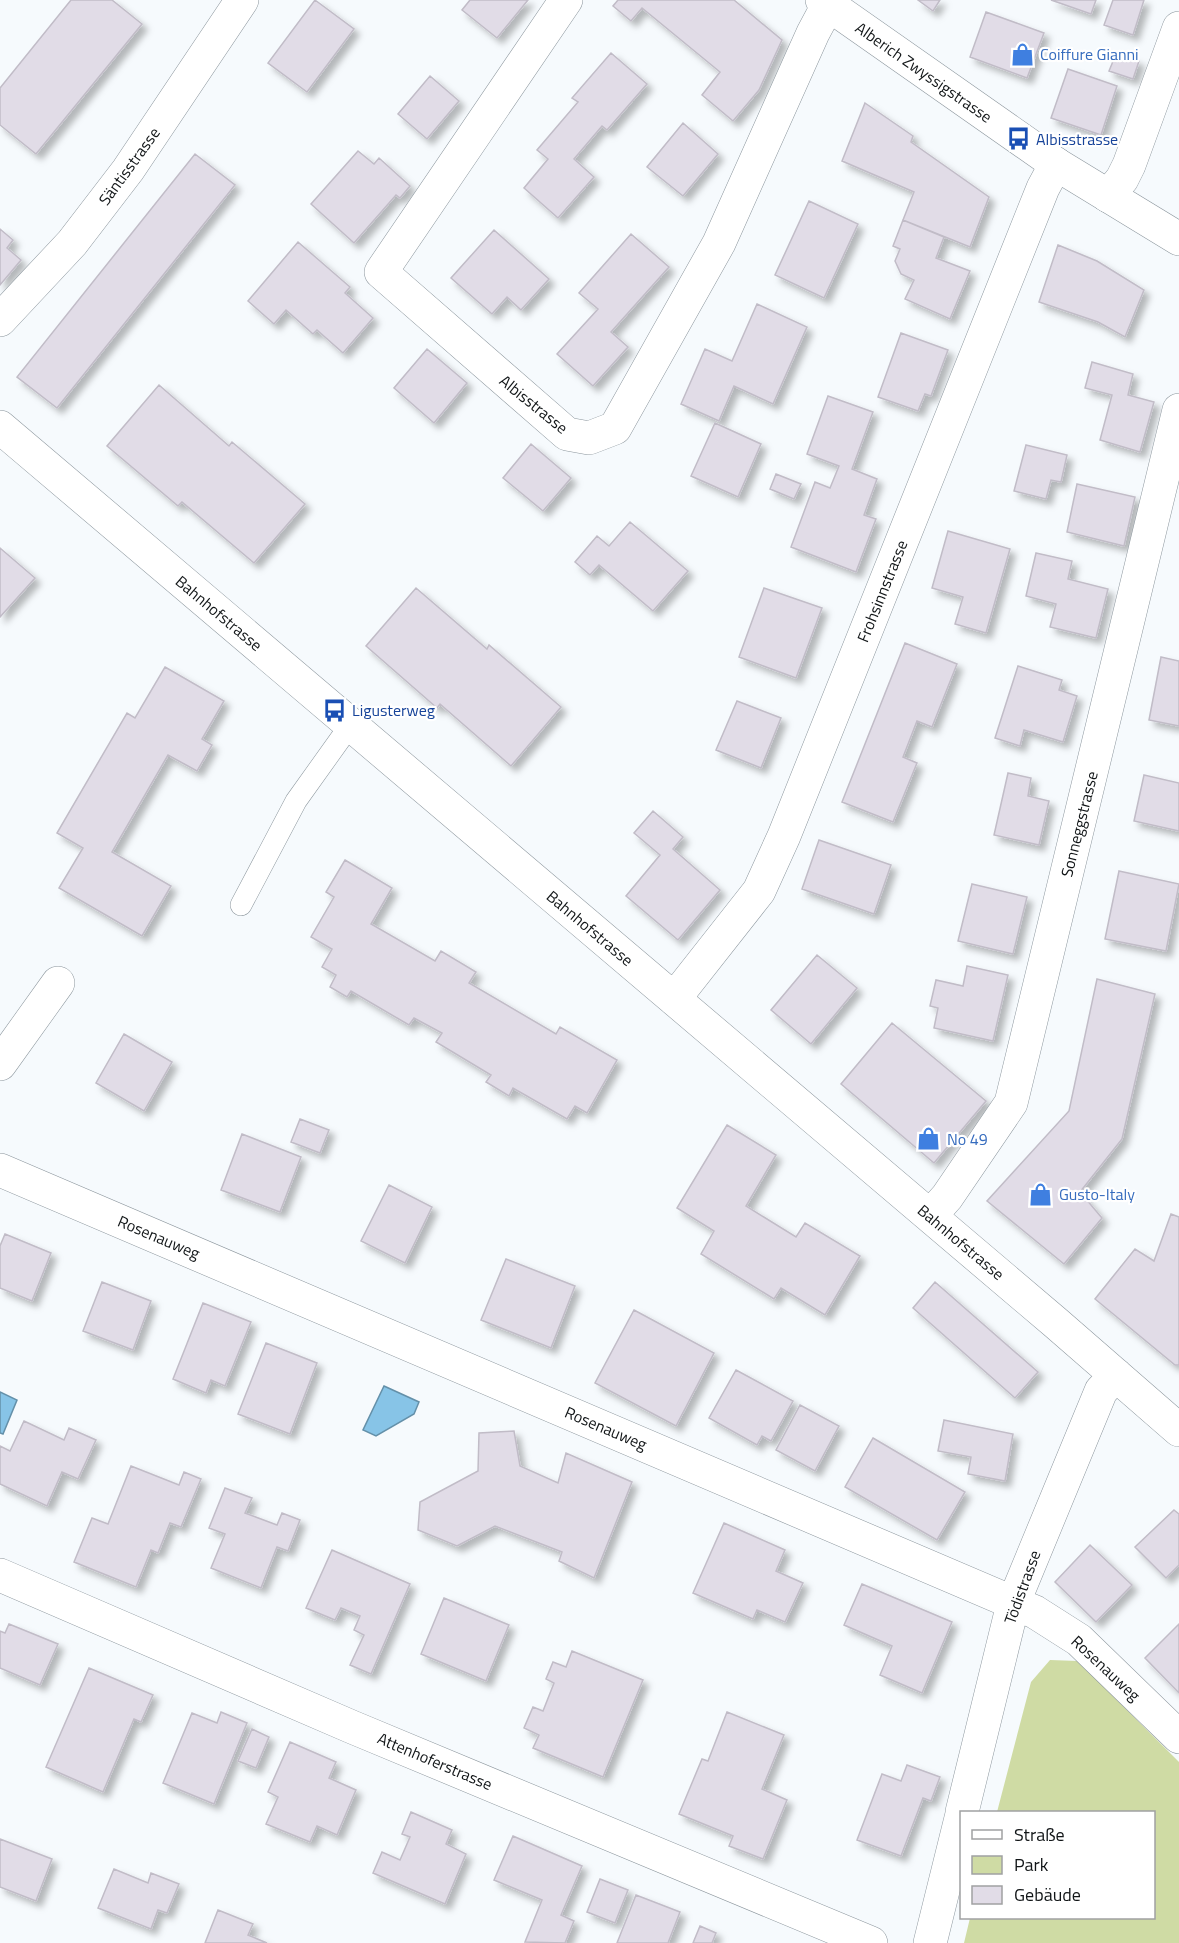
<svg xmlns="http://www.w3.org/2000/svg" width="1179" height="1943" viewBox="0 0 1179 1943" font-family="'Titillium Web',sans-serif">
  <defs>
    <filter id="shadow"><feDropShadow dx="5.5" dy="5.5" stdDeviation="3" flood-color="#0004"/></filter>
  </defs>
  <rect width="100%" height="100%" fill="#f6fafd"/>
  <path fill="#cfdba4" d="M1050 1660 1078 1661 1179 1762V1943H964L970 1918H1154V1812H997L1031 1682Z"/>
  <path fill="#87c4e7" stroke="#6490a9" stroke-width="1.5" d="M384 1386 419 1402 414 1414 376 1436 363 1430Z
    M0 1392 17 1400 3 1434 0 1433Z"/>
  <path fill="#e1dce7" stroke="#c1bcc7" stroke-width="1.5" filter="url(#shadow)" d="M71 0H112L142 24 36 154 0 125V88Z
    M315 0 354 29 307 92 268 63Z
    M470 0H528L497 38 462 10Z
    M618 0H734L782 40 759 90 733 121 702 95 720 72 642 8 631 21 613 6Z
    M918 0H940L933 11Z
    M1051 0H1096L1091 14Z
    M1113 0H1144L1133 35 1104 25Z
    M986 12 1044 33 1027 78 970 57Z
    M611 53 647 84 607 130 602 126 574 159 594 177 558 218 524 188 548 159 537 150 578 102 572 98Z
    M1116 54 1139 61 1133 79 1109 71Z
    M1068 69 1117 86 1101 135 1051 118Z
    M430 76 459 101 427 139 398 114Z
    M865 103 913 136 911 142 989 197 970 247 903 220 914 192 842 161Z
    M683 123 718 154 683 196 647 167Z
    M358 151 374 164 379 158 410 186 400 198 396 195 354 243 311 204Z
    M195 154 235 185 57 408 17 377Z
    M809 201 858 224 824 298 775 275Z
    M903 220 944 237 936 258 970 271 950 319 905 299 914 280 901 274 895 261 900 249 893 246Z
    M0 229 13 240 7 248 21 260 0 285Z
    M494 230 549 279 521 310 507 297 492 314 451 278Z
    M631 234 669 267 611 332 628 347 593 386 557 354 598 309 579 293Z
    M298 242 350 287 345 293 373 318 343 353 317 330 313 334 286 310 274 324 248 301Z
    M1058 245 1097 261 1144 290 1125 337 1098 322 1039 302Z
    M757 304 807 327 773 404 734 386 719 421 681 404 705 349 732 361Z
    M901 333 948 350 931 396 925 394 918 411 878 397Z
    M427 349 467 383 434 423 394 388Z
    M1092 362 1133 374 1128 395 1154 402 1140 452 1100 440 1112 395 1085 388Z
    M159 385 229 446 232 442 305 504 254 563 182 502 178 506 107 446Z
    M828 396 873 412 852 469 877 479 864 515 876 519 856 572 791 547 815 482 830 488 839 466 807 454Z
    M715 423 761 444 738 497 691 476Z
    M531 444 571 478 543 511 503 478Z
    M1026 445 1067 455 1061 482 1051 480 1046 499 1014 491Z
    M776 474 801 484 794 499 770 489Z
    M1077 484 1135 497 1124 546 1067 532Z
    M630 522 688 571 653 611 599 565 590 575 575 562 597 536 609 546Z
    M948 531 1010 549 986 633 955 624 963 597 932 588Z
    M0 548 35 578 0 617Z
    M1036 553 1072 561 1068 579 1108 589 1096 638 1050 627 1056 604 1026 596Z
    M416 588 487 649 489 645 561 707 511 766 440 704 437 708 366 646Z
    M764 588 822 608 796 678 739 657Z
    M905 643 957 664 932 727 917 721 903 757 917 763 893 822 842 802Z
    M1161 657 1179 661V726L1149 720Z
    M1018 666 1062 680 1059 690 1077 696 1063 742 1024 730 1020 746 995 738Z
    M165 667 224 701 202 739 212 745 197 771 168 755 112 852 171 886 142 936 59 888 83 848 57 833 127 713 135 718Z
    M737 701 781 718 761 768 716 750Z
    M1008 773 1031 778 1028 796 1049 801 1039 845 994 835Z
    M1144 775 1179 783V831L1134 821Z
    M653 811 683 837 673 849 720 890 678 940 626 896 660 855 634 833Z
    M819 840 891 865 874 914 802 889Z
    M345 860 392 888 371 924 435 961 441 951 476 972 469 983 556 1034 560 1027 617 1060 587 1113 575 1106 567 1119 513 1088 509 1096 486 1082 491 1075 436 1042 442 1033 414 1018 409 1025 351 991 347 997 330 987 336 975 322 967 332 949 311 937 334 897 326 892Z
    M1119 871 1179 884 1166 951 1105 939Z
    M972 884 1027 897 1013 954 958 941Z
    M817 955 857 988 811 1044 771 1010Z
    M967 966 1008 975 993 1041 934 1028 938 1008 930 1006 936 980 963 986Z
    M1097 979 1155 994 1122 1139 1080 1192 1102 1218 1064 1264 987 1201 1069 1111Z
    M892 1023 986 1101 934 1163 841 1084Z
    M124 1034 172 1062 144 1111 96 1083Z
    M300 1119 329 1130 320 1153 291 1142Z
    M727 1125 776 1155 746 1206 796 1237 805 1223 860 1256 825 1315 781 1288 774 1299 701 1254 714 1231 677 1208Z
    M242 1134 301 1157 280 1212 221 1190Z
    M389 1185 432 1207 405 1263 361 1241Z
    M1171 1214 1179 1217V1365H1175L1095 1299 1135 1249 1154 1261Z
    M5 1234 51 1253 32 1301 0 1288V1246Z
    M506 1259 575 1286 551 1348 481 1320Z
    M102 1282 151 1301 133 1350 83 1331Z
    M935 1282 1038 1372 1015 1398 913 1308Z
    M203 1303 251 1322 225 1386 211 1380 206 1393 173 1379Z
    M634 1310 714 1353 676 1426 595 1383Z
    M266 1343 317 1363 290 1434 238 1414Z
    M736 1370 793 1401 771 1441 762 1436 757 1445 709 1418Z
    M800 1405 839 1426 815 1471 776 1450Z
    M944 1420 1013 1434 1005 1481 968 1474 971 1457 938 1451Z
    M24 1421 64 1440 69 1428 96 1440 78 1479 62 1472 47 1506 0 1484V1446L10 1451Z
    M514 1431 520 1466 558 1483 566 1453 632 1482 594 1578 559 1561 562 1552 495 1526 457 1546 418 1530 420 1502 478 1471 479 1433Z
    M873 1438 965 1492 937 1540 845 1487Z
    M131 1466 179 1485 184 1472 201 1479 181 1527 170 1523 158 1553 151 1550 136 1587 74 1562 92 1518 108 1524Z
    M225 1488 252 1498 245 1513 277 1525 282 1513 300 1520 288 1551 277 1547 261 1588 211 1568 225 1534 209 1528Z
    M1174 1510 1179 1514V1565L1166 1578 1135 1547Z
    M724 1523 785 1550 776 1571 803 1583 785 1622 757 1610 753 1619 693 1593Z
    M1090 1545 1132 1585 1096 1622 1055 1582Z
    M332 1550 410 1584 371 1674 350 1665 364 1635 354 1630 360 1616 341 1608 335 1620 306 1608Z
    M862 1584 952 1622 922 1693 880 1675 892 1646 844 1625Z
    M444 1598 509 1625 486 1681 421 1654Z
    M9 1624 58 1644 40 1685 0 1668V1631L5 1633Z
    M1179 1624V1693L1145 1658Z
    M572 1651 643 1680 603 1777 533 1748 539 1735 524 1728 533 1707 543 1711 554 1683 546 1679 553 1662 566 1667Z
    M89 1668 153 1695 141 1722 134 1719 103 1792 46 1767Z
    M221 1712 247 1723 214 1804 163 1783 192 1713 217 1723Z
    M727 1712 784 1735 762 1789 787 1800 763 1859 729 1846 733 1836 679 1814 702 1759 708 1761Z
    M252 1729 269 1737 256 1768 238 1761Z
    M290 1742 336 1762 329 1778 356 1790 337 1835 317 1826 310 1842 266 1824 278 1797 268 1792Z
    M907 1765 940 1777 931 1801 923 1798 901 1856 857 1840 882 1774 901 1781Z
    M411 1812 452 1830 446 1844 466 1854 445 1904 373 1873 382 1852 400 1860 410 1837 402 1834Z
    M513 1836 582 1866 561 1915 574 1921 565 1943 525 1942 542 1900 494 1880Z
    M0 1839 52 1859 36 1901 0 1887Z
    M114 1869 148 1883 151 1873 179 1884 167 1913 158 1910 151 1929 98 1908Z
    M600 1879 628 1890 615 1923 587 1912Z
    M636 1895 680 1912 668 1943H617Z
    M218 1910 253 1924 248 1935 267 1943H205Z
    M700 1926 716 1933 712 1943H693Z"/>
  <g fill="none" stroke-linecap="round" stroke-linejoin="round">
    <defs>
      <path id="service" d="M241 905 296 801 351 724"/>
      <path id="minor" d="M566 0 381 272 567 434 589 438 615 428 719 243 813 33 828 5
        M1108 196 1122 179 1129 165 1179 28
        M0 320 72 243 128 170 242 0
        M0 427 1056 1323 1179 1430
        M674 999 759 891 784 836 1043 188 1056 164
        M0 1064 58 983
        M0 1170 1035 1612 1079 1640 1179 1737
        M930 1216 947 1197 1011 1103 1179 410
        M0 1575 352 1727 871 1943
        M962 1812 1013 1604 1101 1391 1116 1375
        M930 1943 962 1814"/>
      <path id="tertiary" d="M822 0 1056 164 1179 239"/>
    </defs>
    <use href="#service" stroke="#8d979e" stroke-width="22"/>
    <use href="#minor" stroke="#8d979e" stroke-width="34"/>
    <use href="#tertiary" stroke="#8d979e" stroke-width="34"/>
    <use href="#service" stroke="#fff" stroke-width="21"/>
    <use href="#minor" stroke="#fff" stroke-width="33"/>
    <use href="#tertiary" stroke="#fff" stroke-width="33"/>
  </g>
  <defs>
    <symbol id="shop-bare" viewBox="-9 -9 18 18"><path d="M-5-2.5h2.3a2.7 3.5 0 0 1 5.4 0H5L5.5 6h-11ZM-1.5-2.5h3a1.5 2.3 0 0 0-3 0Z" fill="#3f7fe0" stroke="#fff" stroke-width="2.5" paint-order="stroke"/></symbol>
    <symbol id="bus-bare" viewBox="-9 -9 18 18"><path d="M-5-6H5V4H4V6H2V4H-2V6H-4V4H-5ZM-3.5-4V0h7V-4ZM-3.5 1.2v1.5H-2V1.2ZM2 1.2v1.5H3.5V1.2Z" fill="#1a4fb4" stroke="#fff" stroke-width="2.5" paint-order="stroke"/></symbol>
  </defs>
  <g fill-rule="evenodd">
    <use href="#shop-bare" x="1006" y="38" width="33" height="33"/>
    <use href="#bus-bare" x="1002" y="122" width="33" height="33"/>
    <use href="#bus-bare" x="318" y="694" width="33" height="33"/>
    <use href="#shop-bare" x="912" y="1122" width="33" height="33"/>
    <use href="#shop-bare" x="1024" y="1178" width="33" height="33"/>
  </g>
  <g text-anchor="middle" stroke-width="4.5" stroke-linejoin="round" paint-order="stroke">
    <g font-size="16" fill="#366cbe" stroke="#fff" text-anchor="start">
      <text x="1040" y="60">Coiffure Gianni</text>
      <text x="947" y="1145">No 49</text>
      <text x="1059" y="1200">Gusto-Italy</text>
    </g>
    <g font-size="16" fill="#111517" stroke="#fff">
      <text transform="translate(924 72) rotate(35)" y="6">Alberich Zwyssigstrasse</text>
      <text transform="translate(129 166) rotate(-54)" y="6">Säntisstrasse</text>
      <text transform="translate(534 404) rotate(39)" y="6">Albisstrasse</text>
      <text transform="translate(882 591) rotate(-68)" y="6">Frohsinnstrasse</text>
      <text transform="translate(219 613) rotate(40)" y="6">Bahnhofstrasse</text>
      <text transform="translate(1079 824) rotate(-76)" y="6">Sonneggstrasse</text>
      <text transform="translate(590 928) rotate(40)" y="6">Bahnhofstrasse</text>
      <text transform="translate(159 1237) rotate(23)" y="6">Rosenauweg</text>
      <text transform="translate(961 1242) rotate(40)" y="6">Bahnhofstrasse</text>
      <text transform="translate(606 1428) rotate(23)" y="6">Rosenauweg</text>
      <text transform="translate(1022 1587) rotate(-70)" y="6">Tödistrasse</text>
      <text transform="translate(1106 1668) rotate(43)" y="6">Rosenauweg</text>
      <text transform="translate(435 1761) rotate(23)" y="6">Attenhoferstrasse</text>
    </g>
    <g font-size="16" fill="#164399" stroke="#fff" text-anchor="start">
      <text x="1036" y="145">Albisstrasse</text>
      <text x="352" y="716">Ligusterweg</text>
    </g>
  </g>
  <rect x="960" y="1811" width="195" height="108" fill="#ffffff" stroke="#a0a1a2" stroke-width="1.5"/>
  <rect x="972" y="1830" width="30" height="9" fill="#ffffff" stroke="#a0a1a2" stroke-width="1.5"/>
  <text x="1014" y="1841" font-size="18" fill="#111517">Straße</text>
  <rect x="972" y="1856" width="30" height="18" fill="#cfdba4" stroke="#a0a1a2" stroke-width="1.5"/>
  <text x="1014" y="1871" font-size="18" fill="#111517">Park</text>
  <rect x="972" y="1886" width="30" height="18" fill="#e1dce7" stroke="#a0a1a2" stroke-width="1.5"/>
  <text x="1014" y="1901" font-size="18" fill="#111517">Gebäude</text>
</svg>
